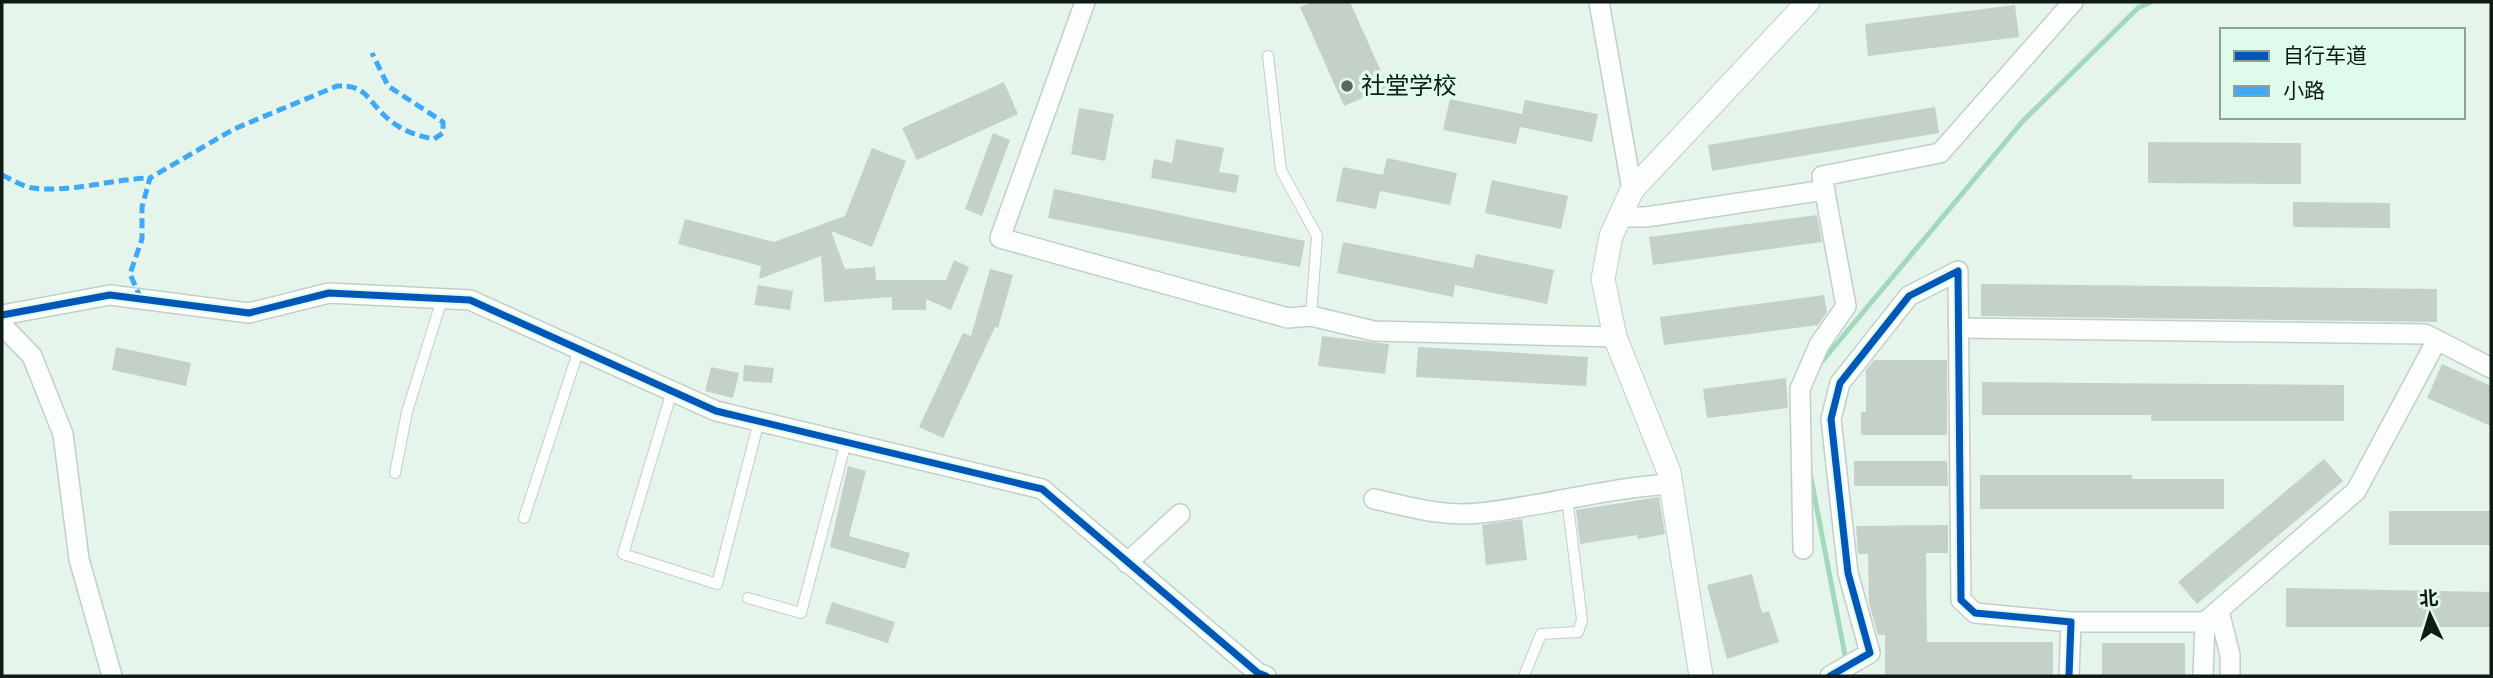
<svg xmlns="http://www.w3.org/2000/svg" width="2493" height="678" viewBox="0 0 2493 678" font-family="'Public Sans','Noto Sans SC',sans-serif">
  <rect width="100%" height="100%" fill="#e5f5ec"/>
  <g fill="none" stroke-linecap="round" stroke-linejoin="round">
    <path stroke="#a2d9bc" stroke-width="5" d="M1819 365 2022 122 2138 8 2151 2
      M1810 473 1849 676"/>
  </g>
  <path fill="#c4d1c9" d="M1313 2H1350L1388 87 1344 106 1300 7Z
    M2015 5 2019 37 1868 56 1865 24Z
    M1004 82 1018 114 917 160 902 128Z
    M1450 99 1522 114 1525 100 1598 114 1592 142 1520 127 1516 144 1443 130Z
    M1935 107 1939 133 1712 171 1708 145Z
    M1079 108 1114 114 1105 161 1071 154Z
    M993 133 1010 140 982 216 965 209Z
    M1176 139 1224 148 1219 172 1239 175 1236 193 1151 178 1154 159 1172 163Z
    M2148 142 2301 143V184L2148 183Z
    M872 148 906 161 872 247 831 231 845 269 875 267 876 280H946L954 260 969 267 951 310 926 299V310H892V297L824 302 821 256 759 279 761 266 678 244 685 219 774 242 845 216Z
    M1387 158 1457 173 1450 205 1380 191 1376 209 1336 201 1343 167 1383 175Z
    M1492 180 1568 196 1561 229 1485 213Z
    M1054 189 1305 241 1300 267 1048 218Z
    M2293 202 2390 203V228L2293 227Z
    M1817 215 1822 242 1653 265 1649 237Z
    M1343 242 1473 268 1476 254 1554 270 1547 304 1455 285 1453 297 1337 273Z
    M990 269 1013 275 998 328 995 327 943 438 919 427 963 333 971 336Z
    M1981 284 2437 289V322L1981 316Z
    M758 285 793 291 790 310 754 305Z
    M1824 295 1827 312 1818 325 1664 345 1660 317Z
    M1322 336 1389 344 1385 374 1318 366Z
    M116 347 191 363 186 386 112 370Z
    M1418 347 1588 357 1586 386 1416 377Z
    M1874 360H1947V435H1861V412H1866V370Z
    M2442 364 2491 386V426L2427 398Z
    M744 365 774 368 772 383 743 381Z
    M711 367 739 373 733 398 705 391Z
    M1786 378 1788 408 1707 418 1703 389Z
    M1982 382 2344 385V421H2151V415H1982Z
    M2324 459 2343 481 2197 604 2178 582Z
    M1854 461H1947L1948 486H1854Z
    M848 466 866 471 849 536 910 553 905 569 830 547Z
    M1980 475H2132V479H2224V509H1980Z
    M1659 497 1665 534 1638 539 1637 535 1580 544 1576 510Z
    M2389 511H2491V545H2389Z
    M1522 519 1527 560 1486 565 1482 525Z
    M1948 525V553H1926L1927 642H2053V676H1885V635H1878L1869 603 1868 554H1858L1856 526Z
    M1752 574 1762 613 1769 611 1779 642 1727 659 1707 585Z
    M2286 588 2491 592V627H2286Z
    M832 602 895 622 888 643 825 623Z
    M2102 643H2185V676H2102Z"/>
  <g fill="none" stroke-linecap="round" stroke-linejoin="round">
    <defs>
      <path id="service" d="M1268 56 1281 170 1317 236 1311 316
        M672 391 623 554 717 584 759 421
        M395 473 407 412 442 299
        M524 518 579 349
        M748 598 801 613 846 442
        M1524 676 1541 634 1578 632 1582 620 1567 498"/>
      <path id="minor" d="M1085 2 1000 238 1288 318 1311 316 1374 331 1615 337
        M1599 2 1632 190
        M1620 217H1646L1825 190
        M2 315 110 295 249 313 329 293 470 300 716 411 1042 489 1258 673 1266 676
        M2 325 32 356 63 434 79 559 112 676
        M1959 328 2425 334 2437 340 2356 491 2205 622H2071
        M2437 340 2491 368
        M1374 499C1409 507 1444 517 1480 513 1544 506 1606 488 1671 484
        M1803 549 1800 389 1819 345 1846 306 1822 176 1940 153 2073 2
        M1127 563 1180 514
        M2219 611 2230 655V676
        M1830 676 1870 653 1848 573 1831 419 1840 383 1909 296 1958 271 1961 600 1975 613 2071 622 2069 676
        M2203 676 2205 622"/>
      <path id="tertiary" d="M1701 676 1669 472 1615 337 1603 279 1611 236 1632 190 1808 2"/>
    </defs>
    <use href="#service" stroke="#c2cfc8" stroke-width="12"/>
    <use href="#minor" stroke="#c2cfc8" stroke-width="22"/>
    <use href="#tertiary" stroke="#c2cfc8" stroke-width="25"/>
    <use href="#service" stroke="#fbfefc" stroke-width="10"/>
    <use href="#minor" stroke="#fbfefc" stroke-width="19"/>
    <use href="#tertiary" stroke="#fbfefc" stroke-width="23"/>
    <path stroke="#3fa9f5" stroke-width="5" stroke-dasharray="10 5" stroke-linecap="butt" d="M2 175C11 179 23 187 33 188 70 193 113 179 150 178
      M141 299 130 274 142 239V207L150 178 234 129 337 86C366 85 366 98 385 116 398 129 416 136 434 139L443 133V122L388 86 372 53"/>
    <defs>
      <path id="cycleway" d="M2 315 110 295 249 313 329 293 470 300 716 411 1042 489 1258 673 1266 676
        M1830 676 1870 653 1848 573 1831 419 1840 383 1909 296 1958 271 1961 600 1975 613 2071 622 2069 676"/>
    </defs>
    <use href="#cycleway" stroke="#dffbeb" stroke-width="11"/>
    <use href="#cycleway" stroke="#0057b8" stroke-width="7"/>
  </g>
  <circle fill="#5b6760" stroke="#dffbeb" stroke-width="2.5" cx="1347" cy="86" r="7"/>
  <g text-anchor="middle" stroke-width="7" stroke-linejoin="round" paint-order="stroke">
    <g font-size="24" fill="#111b15" stroke="#dffbeb" text-anchor="start">
      <text x="1361" y="94">社堂学校</text>
    </g>
  </g>
  <rect width="2493" height="678" fill="none" stroke="#111b15" stroke-width="7"/>
  <rect x="2220" y="28" width="245" height="91" fill="#dffbeb" stroke="#8da195" stroke-width="2"/>
  <rect x="2234" y="51" width="35" height="10" fill="#0057b8" stroke="#8da195" stroke-width="2"/>
  <text x="2283" y="63" font-size="21" fill="#111b15">自行车道</text>
  <rect x="2234" y="86" width="35" height="10" fill="#3fa9f5" stroke="#8da195" stroke-width="2"/>
  <text x="2283" y="98" font-size="21" fill="#111b15">小路</text>
  <g transform="translate(2430 615) rotate(356)" stroke="#dffbeb" stroke-width="5" paint-order="stroke">
  <path d="M0-5L12 26L0 18L-12 26Z" fill="#111b15"/>
  <text y="-10" font-size="19" font-weight="bold" text-anchor="middle" fill="#111b15">北</text>
  </g>
</svg>
